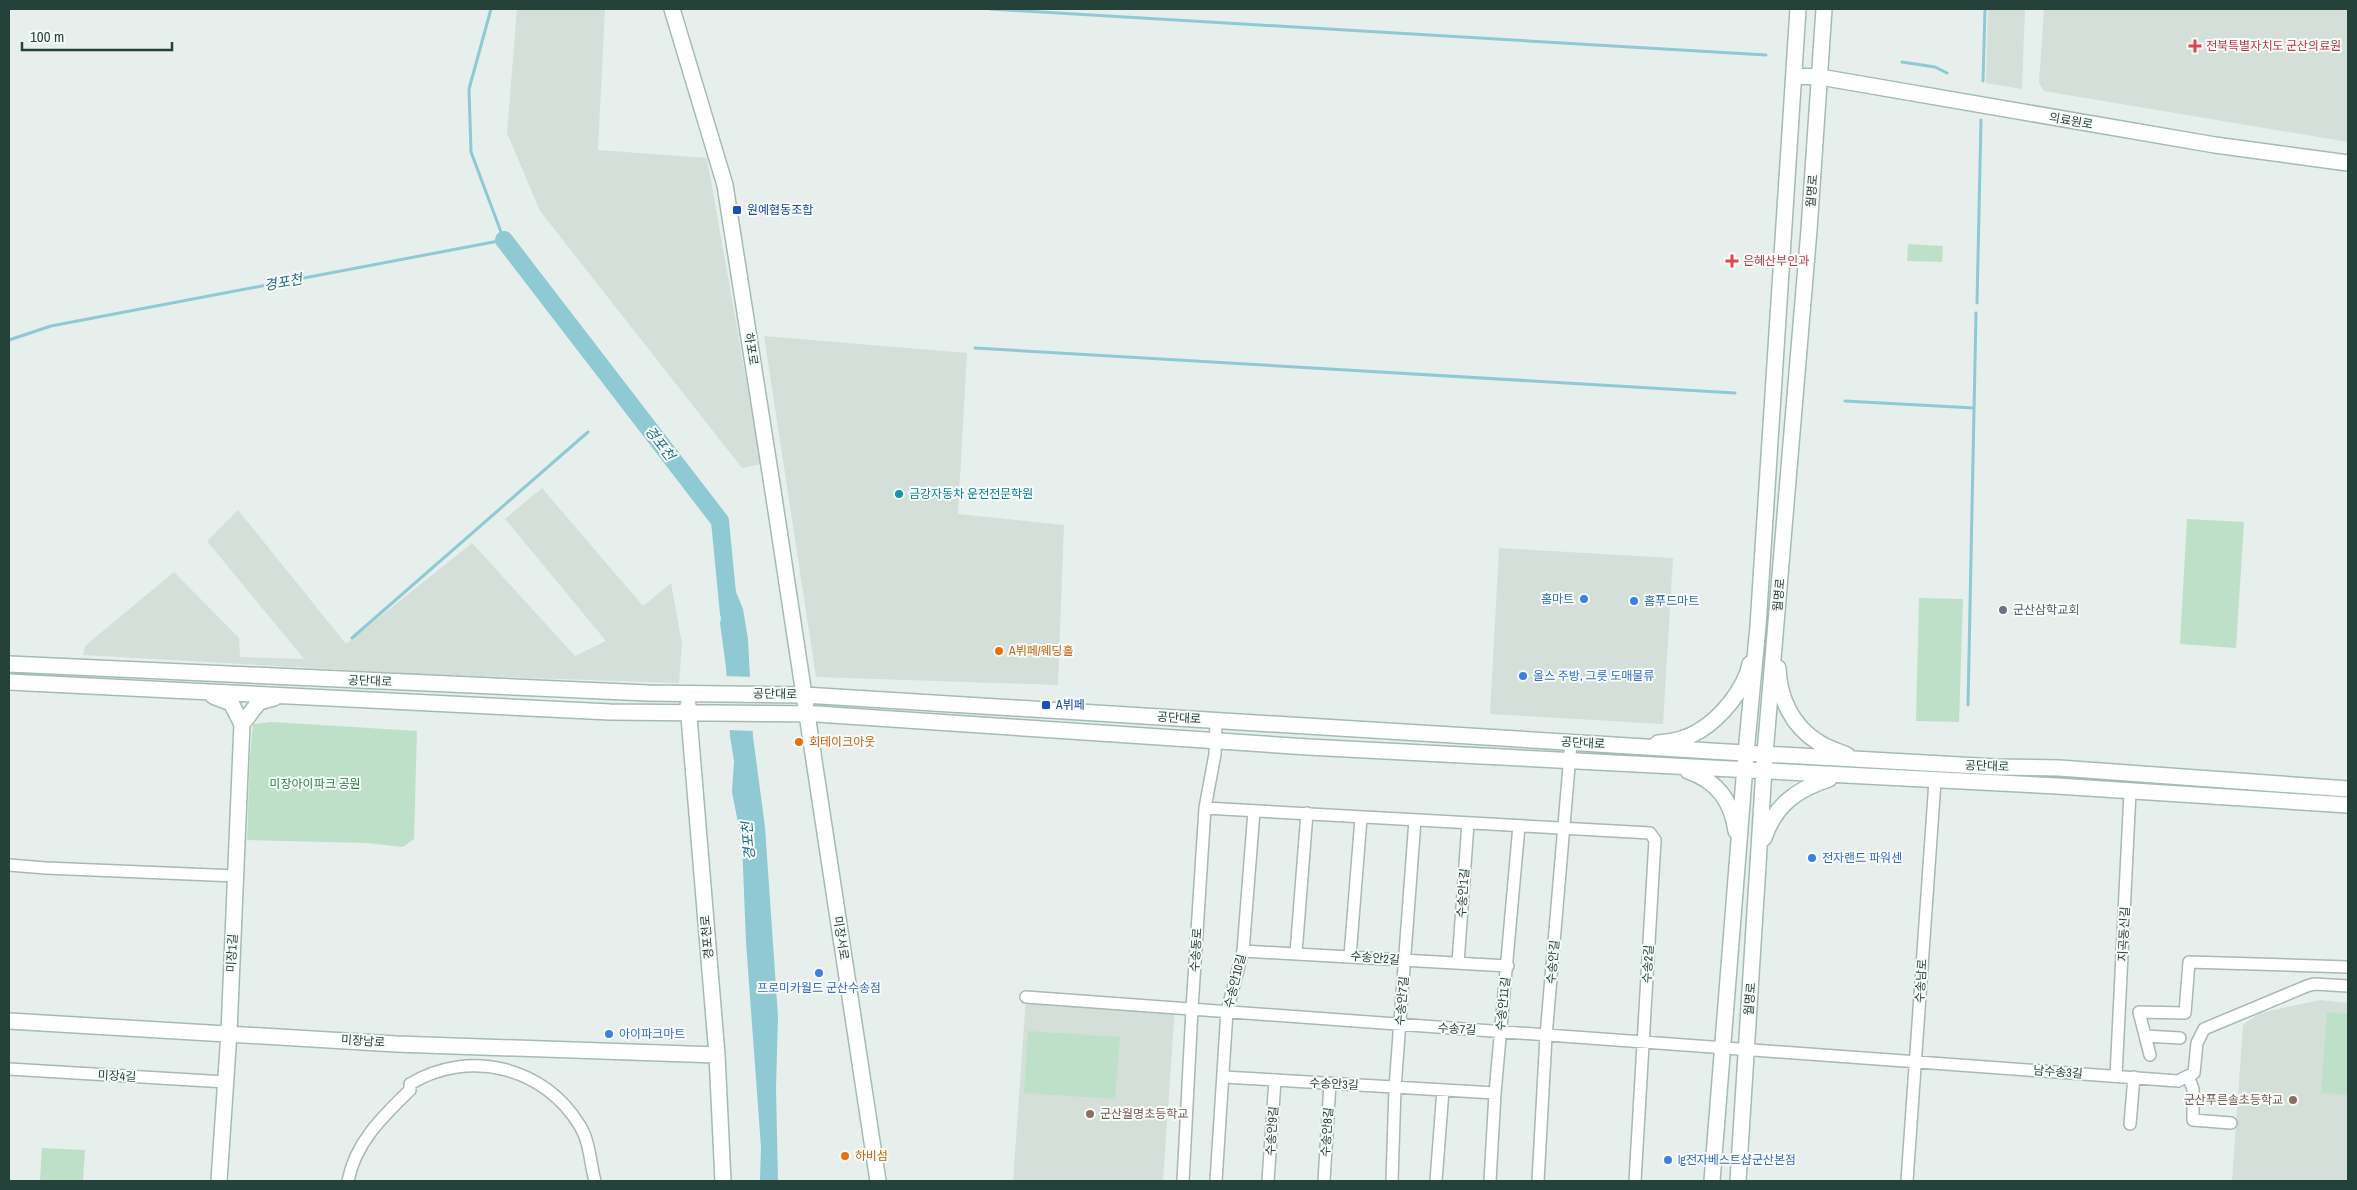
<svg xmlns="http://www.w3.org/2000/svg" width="2357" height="1190" viewBox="0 0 2357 1190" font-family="'Archivo Narrow','Noto Sans KR',sans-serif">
  <rect width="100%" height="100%" fill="#e6efeb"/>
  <path fill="#d4dfda" d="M517 9H605L598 150 707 158 761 464 742 468 540 211 507 133Z
    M1988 9H2025L2022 89 1986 83Z
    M2044 9H2348V142L2044 91 2039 83Z
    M764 336 967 353 958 514 1064 525 1058 685 816 677Z
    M542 488 643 606 671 583 682 644 679 683 416 674 83 655 85 646 174 572 239 638 240 657 304 659 207 541 238 510 346 644 472 543 575 656 606 641 505 519Z
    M1499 548 1673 558 1663 724 1490 714Z
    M1026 997 1175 1007 1163 1181H1013Z
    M2320 1000 2348 1003V1181H2232L2243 1025 2260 1013Z"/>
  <path fill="#bfe0c8" d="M1908 244 1943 246 1942 262 1907 261Z
    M2187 519 2244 522 2236 648 2180 644Z
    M1919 598 1963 599 1959 722 1916 721Z
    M272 722 417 731 414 839 403 847 367 843 247 840 250 756 253 724Z
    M2327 1012 2348 1014V1095L2321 1093Z
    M1028 1031 1120 1037 1115 1099 1024 1093Z
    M42 1148 85 1150 83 1181H40Z"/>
  <path fill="#8ec9d4" d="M730 577 743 609 748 639 753 737 765 827 778 1017 776 1088 778 1181H760L761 1147 746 942 742 843 732 792 734 761 730 736 726 667 720 623Z"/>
  <path fill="#e6efeb" d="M724 676 754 677 755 731 727 730Z"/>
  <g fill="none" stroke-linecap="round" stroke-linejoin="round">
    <path stroke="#8ec9d4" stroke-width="3" d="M990 9 1766 55
      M1902 62 1935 67 1947 73
      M1983 81 1985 9
      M1977 303 1981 120
      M9 340 51 326 504 240 471 152 469 89 491 9
      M975 348 1735 393
      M1845 401 1974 408
      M352 638 588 432
      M1968 705 1976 313"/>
    <path stroke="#8ec9d4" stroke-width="18" d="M504 240 720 521 729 614"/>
    <defs>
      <path id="street" d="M1205 808 1650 833 1655 840 1635 1181
        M9 865 46 868 236 876
        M1243 951 1508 966
        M1296 953 1307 813
        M1350 956 1361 818
        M1458 963 1468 823
        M1026 997 2178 1081 2194 1073 2197 1043 2204 1029 2307 986 2314 984 2348 986
        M2145 1036 2180 1038
        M2150 1055 2139 1012 2185 1013 2189 962 2348 967
        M9 1069 226 1082
        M2116 1076 2130 792
        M2188 1076 2193 1089V1120L2231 1123
        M1224 1077 1495 1093
        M2130 1124 2134 1077
        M348 1181C355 1143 383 1116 410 1090V1084C469 1048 545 1067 580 1126 590 1142 590 1163 595 1181
        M1183 1181 1192 1009 1205 808 1215 754 1216 720
        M1216 1181 1227 1011 1243 951 1254 811
        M1268 1181 1275 1080
        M1324 1181 1330 1083
        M1392 1181 1395 1088 1415 820
        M1436 1181 1443 1090
        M1490 1181 1495 1093 1519 826
        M1538 1181 1546 1036 1571 743
        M1907 1181 1935 781"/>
      <path id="secondary" d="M672 9 725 185 773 491 878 1181
        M1794 76 1820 77 2215 145 2348 163
        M9 664 648 693 804 695 1727 752 1996 767 2059 768 2348 789
        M1778 668C1779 698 1792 726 1818 742 1826 748 1838 751 1847 755
        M9 682 610 712 817 714 1308 747 2057 786 2348 805
        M213 696 231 703 242 724 229 1032 219 1181
        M688 705 717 1055 723 1181
        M242 724 259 702 274 698
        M1658 743C1671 742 1688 738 1699 731 1721 718 1745 689 1750 664
        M1688 771C1717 781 1732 801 1736 831
        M1764 838C1775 805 1797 789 1829 779
        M9 1021 396 1044 717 1055
        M1712 1181 1746 753 1758 626 1798 9
        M1738 1181 1765 754 1809 230 1824 9"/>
    </defs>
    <use href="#street" stroke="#a8b8b2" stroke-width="14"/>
    <use href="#secondary" stroke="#a4bbb3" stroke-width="18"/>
    <use href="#street" stroke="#fff" stroke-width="11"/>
    <use href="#secondary" stroke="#fff" stroke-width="15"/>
  </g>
  <g fill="#e0444e" stroke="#f7fbf9" stroke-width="2">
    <path d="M2192.5 38.5h5v5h5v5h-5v5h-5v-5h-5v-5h5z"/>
    <path d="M1729.5 253.5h5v5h5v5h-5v5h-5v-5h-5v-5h5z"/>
  </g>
  <g fill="#1a4fb4" stroke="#f7fbf9" stroke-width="2">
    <rect x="732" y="205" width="10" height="10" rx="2.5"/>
    <rect x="1041" y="700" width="10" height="10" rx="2.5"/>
  </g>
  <circle fill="#0f9aa8" stroke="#f7fbf9" stroke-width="2" cx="899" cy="494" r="5"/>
  <g fill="#3f7fe0" stroke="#f7fbf9" stroke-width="2">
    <circle cx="1584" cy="599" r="5"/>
    <circle cx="1634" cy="601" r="5"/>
    <circle cx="1523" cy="676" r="5"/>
    <circle cx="1812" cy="858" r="5"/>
    <circle cx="819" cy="973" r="5"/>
    <circle cx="609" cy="1034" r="5"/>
    <circle cx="1668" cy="1160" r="5"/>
  </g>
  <circle fill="#6b7280" stroke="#f7fbf9" stroke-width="2" cx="2003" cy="610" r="5"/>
  <g fill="#e8710a" stroke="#f7fbf9" stroke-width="2">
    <circle cx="999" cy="651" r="5"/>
    <circle cx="799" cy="742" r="5"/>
    <circle cx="845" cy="1156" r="5"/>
  </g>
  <g fill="#8d6e63" stroke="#f7fbf9" stroke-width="2">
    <circle cx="2293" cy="1100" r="5"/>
    <circle cx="1090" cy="1114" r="5"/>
  </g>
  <g text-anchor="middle" stroke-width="4" stroke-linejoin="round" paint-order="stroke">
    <g font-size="12" fill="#be3a42" stroke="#f7fbf9" text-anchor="start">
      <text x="2206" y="50">전북특별자치도 군산의료원</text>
      <text x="1743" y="265">은혜산부인과</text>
    </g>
    <g font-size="12" fill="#24423a" stroke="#f7fbf9">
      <text transform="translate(2071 121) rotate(10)" y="4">의료원로</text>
      <text transform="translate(1812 191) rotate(-86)" y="4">월명로</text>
      <text transform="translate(751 349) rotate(81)" y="4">하포로</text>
      <text transform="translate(1779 595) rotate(-85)" y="4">월명로</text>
      <text transform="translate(370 681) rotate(2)" y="4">공단대로</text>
      <text transform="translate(775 694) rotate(1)" y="4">공단대로</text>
      <text transform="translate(1179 718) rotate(3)" y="4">공단대로</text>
      <text transform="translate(1583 743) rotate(3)" y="4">공단대로</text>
      <text transform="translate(1987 766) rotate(2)" y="4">공단대로</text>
      <text transform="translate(1463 893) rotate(-86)" y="4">수송안1길</text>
      <text transform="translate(2124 934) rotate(-87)" y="4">지곡동신길</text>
      <text transform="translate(707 937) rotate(-95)" y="4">경포천로</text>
      <text transform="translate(841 938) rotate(81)" y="4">미장서로</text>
      <text transform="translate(1196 950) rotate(-86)" y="4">수송동로</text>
      <text transform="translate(232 953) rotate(-87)" y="4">미장1길</text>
      <text transform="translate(1375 958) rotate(5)" y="4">수송안2길</text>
      <text transform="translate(1553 962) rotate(-85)" y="4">수송안길</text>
      <text transform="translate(1648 964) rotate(-87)" y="4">수송2길</text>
      <text transform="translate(1235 981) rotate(-76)" y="4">수송안10길</text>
      <text transform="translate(1921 981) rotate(-86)" y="4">수송남로</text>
      <text transform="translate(1750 999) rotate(-86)" y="4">월명로</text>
      <text transform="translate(1402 1001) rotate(-85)" y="4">수송안7길</text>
      <text transform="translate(1503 1004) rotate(-84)" y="4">수송안11길</text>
      <text transform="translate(1457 1029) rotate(4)" y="4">수송7길</text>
      <text transform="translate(363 1041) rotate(4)" y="4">미장남로</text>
      <text transform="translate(2058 1072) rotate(4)" y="4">남수송3길</text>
      <text transform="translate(117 1076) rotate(3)" y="4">미장4길</text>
      <text transform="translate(1334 1084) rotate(3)" y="4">수송안3길</text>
      <text transform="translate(1272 1131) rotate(-86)" y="4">수송안9길</text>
      <text transform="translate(1327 1132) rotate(-86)" y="4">수송안8길</text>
    </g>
    <g font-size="12" fill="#164399" stroke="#f7fbf9" text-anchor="start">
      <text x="747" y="214">원예협동조합</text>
      <text x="1056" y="709">A뷔페</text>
    </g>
    <g font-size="12" fill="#0d838f" stroke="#f7fbf9" text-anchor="start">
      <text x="909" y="498">금강자동차 운전전문학원</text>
    </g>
    <g font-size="12" fill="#366cbe" stroke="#f7fbf9" text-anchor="start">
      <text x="1574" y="603" text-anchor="end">홈마트</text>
      <text x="1644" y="605">홈푸드마트</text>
      <text x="1533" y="680">올스 주방, 그릇 도매물류</text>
      <text x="1822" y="862">전자랜드 파워센</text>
      <text x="819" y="992" text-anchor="middle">프로미카월드 군산수송점</text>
      <text x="619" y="1038">아이파크마트</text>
      <text x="1678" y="1164">lg전자베스트샵군산본점</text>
    </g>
    <g font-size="12" fill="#5b616d" stroke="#f7fbf9" text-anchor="start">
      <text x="2013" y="614">군산삼학교회</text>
    </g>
    <g font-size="12" fill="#c56008" stroke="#f7fbf9" text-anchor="start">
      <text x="1009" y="655">A뷔페/웨딩홀</text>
      <text x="809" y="746">회테이크아웃</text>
      <text x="855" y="1160">하비섬</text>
    </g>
    <g font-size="12" fill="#2d7a4b" stroke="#f7fbf9">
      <text x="315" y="788">미장아이파크 공원</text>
    </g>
    <g font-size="12" fill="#785e54" stroke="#f7fbf9" text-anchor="end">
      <text x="2283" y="1104">군산푸른솔초등학교</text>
      <text x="1100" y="1118" text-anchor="start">군산월명초등학교</text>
    </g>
    <g font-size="14" font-style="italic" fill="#1c6f80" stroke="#f7fbf9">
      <text transform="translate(283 282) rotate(-11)" y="5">경포천</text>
      <text transform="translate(660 443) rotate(52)" y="5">경포천</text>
      <text transform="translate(748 841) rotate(-95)" y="5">경포천</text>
    </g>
  </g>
  <rect width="2357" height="1190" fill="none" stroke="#24423a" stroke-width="20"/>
  <path d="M22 42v8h150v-8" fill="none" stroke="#24423a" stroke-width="2.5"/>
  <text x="30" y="42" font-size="15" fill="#24423a" stroke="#f7fbf9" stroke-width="4" paint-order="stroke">100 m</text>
</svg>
